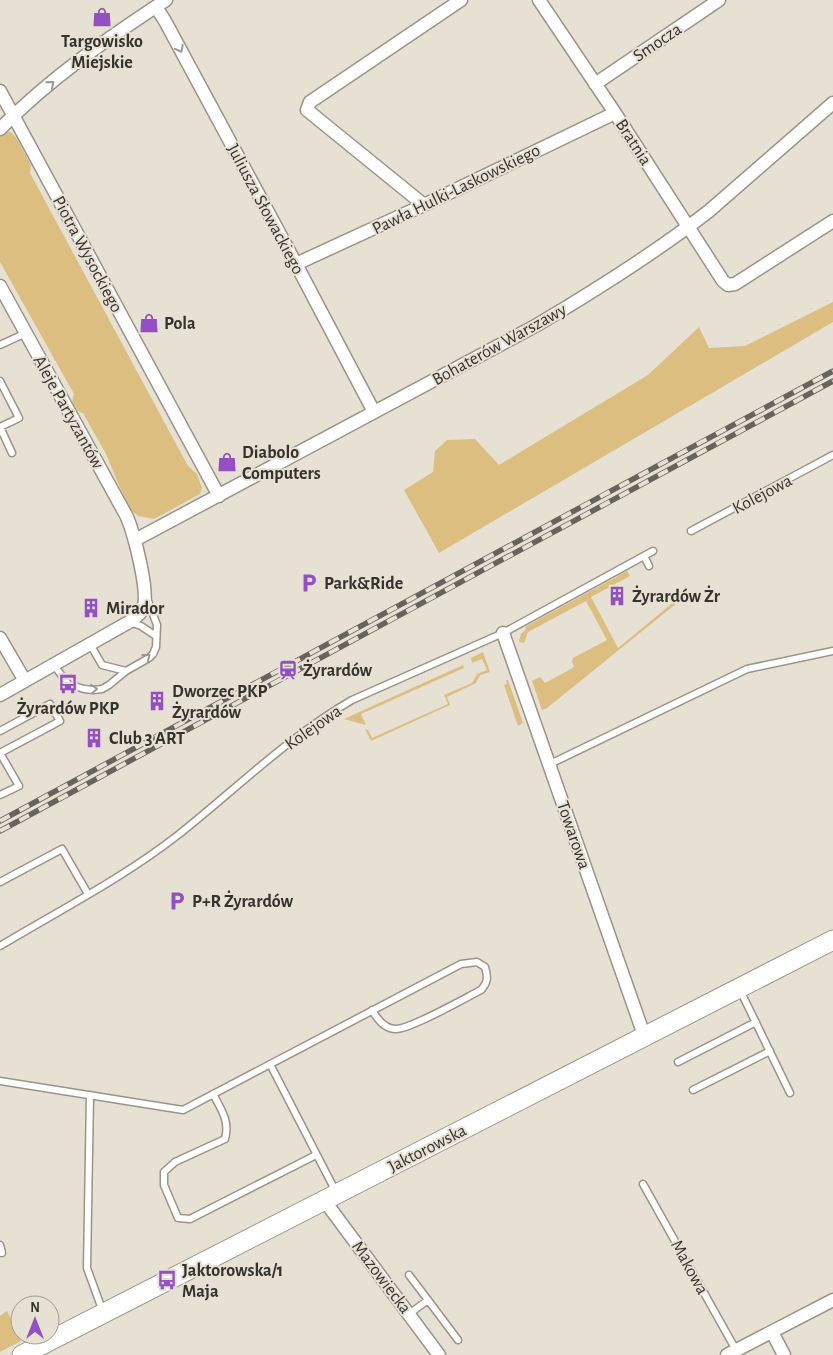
<svg xmlns="http://www.w3.org/2000/svg" width="833" height="1355" viewBox="0 0 833 1355" font-family="'Alegreya Sans',sans-serif">
  <rect width="100%" height="100%" fill="#e7e1d4"/>
  <path fill="#dbbe80" d="M4 132H11L17 139 31 165 30 173 188 466 197 474 202 488 200 494 154 519 138 516 131 510 118 483 106 454 83 413 78 411 72 402 74 394 0 262V136Z
    M833 302V322L439 553 404 490 433 472 435 451 447 440 475 439 499 465 648 375 699 327 709 348 745 346Z
    M627 571 630 576 591 597 618 648 681 596 682 599 547 708 542 710 532 681 540 677 545 683 571 669 574 667 572 661 573 658 607 640 586 601 528 632 524 643 519 642 521 634 526 629 525 627Z
    M483 652 490 672 480 675 476 683 447 697 450 705 371 741 365 729 368 730 372 738 448 704 444 695 472 683 477 674 487 670 482 659 472 663 471 658Z
    M463 665 464 668 361 714 366 725 344 719Z
    M506 680H508L523 723 518 726 504 685 507 684Z
    M7 1311 21 1341 0 1352V1316Z"/>
  <g fill="none" stroke-linecap="round" stroke-linejoin="round">
    <defs>
      <path id="service" d="M0 345 26 333
        M0 381 19 418 0 427 12 453
        M691 531 833 455
        M644 556 649 566
        M129 622 141 626 156 636
        M90 644 102 665 126 671
        M53 664 68 684 84 689 93 690 102 689 109 685 126 671 149 658 153 654 156 647 157 625 147 598
        M0 731 50 704 60 721 0 753 19 786 0 795
        M550 764 747 669 833 651
        M0 882 62 849 88 894
        M0 946C60 910 123 878 178 835 236 789 288 737 352 700L503 633 653 551
        M740 990 790 1093
        M678 1062 756 1022
        M270 1064 336 1192
        M0 1081 183 1110 461 964 477 962 485 967C488 977 488 982 481 990 465 998 411 1029 396 1029 385 1029 377 1019 372 1010
        M693 1090 770 1051
        M213 1094C221 1109 230 1121 225 1139L175 1162 164 1172V1185L178 1218 190 1219 316 1155
        M90 1095 87 1268 103 1312
        M643 1184 736 1350
        M0 1245 2 1253
        M409 1275 428 1300
        M409 1314 428 1300 458 1340"/>
      <path id="minor" d="M539 0 615 113 723 281 728 285 735 284 833 221
        M156 7 165 21 296 264 374 412
        M595 84 719 0
        M0 91 219 496
        M0 129C49 79 108 38 166 0
        M424 205 307 110 310 102 461 0
        M296 264 424 205 615 113
        M0 286 127 517C134 534 150 593 143 609 140 615 134 618 129 622L0 695
        M135 540 537 325C596 290 655 253 709 211L833 103
        M503 633 645 1038
        M0 638 25 681
        M324 1200 439 1355
        M772 1332 784 1355
        M727 1355 833 1300"/>
      <path id="secondary" d="M22 1355 833 940"/>
    </defs>
    <use href="#service" stroke="#9a9488" stroke-width="9"/>
    <use href="#minor" stroke="#9a9488" stroke-width="15"/>
    <use href="#secondary" stroke="#9a9488" stroke-width="21"/>
    <use href="#service" stroke="#fff" stroke-width="6"/>
    <use href="#minor" stroke="#fff" stroke-width="12"/>
    <use href="#secondary" stroke="#fff" stroke-width="19"/>
    <defs>
      <path id="rail" d="M0 821 833 371
        M0 831 833 381"/>
    </defs>
    <use href="#rail" stroke="#67645d" stroke-width="5.5"/>
    <use href="#rail" stroke="#e7e1d4" stroke-width="4" stroke-dasharray="11" stroke-linecap="butt"/>
  </g>
  <defs><path id="oneway-chevron" d="M-2-3.5L2.5 0L-2 3.5" fill="none" stroke-width="1.6" stroke-linecap="round" stroke-linejoin="round" transform="scale(1.25)"/></defs>
  <g stroke="#9a9996">
    <use href="#oneway-chevron" transform="translate(180 49) rotate(62)"/>
    <use href="#oneway-chevron" transform="translate(51 84) rotate(-40)"/>
    <use href="#oneway-chevron" transform="translate(147 657) rotate(-38)"/>
    <use href="#oneway-chevron" transform="translate(94 689) rotate(-4)"/>
  </g>
  <defs>
    <symbol id="shop-bare" viewBox="-9 -9 18 18"><path d="M-5-2.5h2.3a2.7 3.5 0 0 1 5.4 0H5L5.5 6h-11ZM-1.5-2.5h3a1.5 2.3 0 0 0-3 0Z" fill="#9250c4" stroke="#e7e1d4" stroke-width="2.5" paint-order="stroke"/></symbol>
    <symbol id="parking-bare" viewBox="-9 -9 18 18"><path d="M-3.5-5.5H1a3.5 3.5 0 0 1 0 7H-1V5.5H-3.5ZM-1-3.4V-.6H.8a1.4 1.4 0 0 0 0-2.8Z" fill="#9250c4" stroke="#e7e1d4" stroke-width="2.5" paint-order="stroke"/></symbol>
    <symbol id="building-bare" viewBox="-9 -9 18 18"><path d="M-4-6H4V6H1V3H-1V6H-4ZM-2.5-4.3h1.7v1.8h-1.7ZM.8-4.3h1.7v1.8H.8ZM-2.5-1h1.7V.8h-1.7ZM.8-1h1.7V.8H.8Z" fill="#9250c4" stroke="#e7e1d4" stroke-width="2.5" paint-order="stroke"/></symbol>
    <symbol id="station-bare" viewBox="-9 -9 18 18"><path d="M-3-6H3Q5-6 5-4V2Q5 4 3 4L4.5 6H3L1.5 4h-3L-3 6H-4.5L-3 4Q-5 4-5 2V-4Q-5-6-3-6ZM-3.5-4v3h7v-3ZM-3.5 1v1.5H-2V1ZM2 1v1.5H3.5V1Z" fill="#9250c4" stroke="#e7e1d4" stroke-width="2.5" paint-order="stroke"/></symbol>
    <symbol id="bus-bare" viewBox="-9 -9 18 18"><path d="M-5-6H5V4H4V6H2V4H-2V6H-4V4H-5ZM-3.5-4V0h7V-4ZM-3.5 1.2v1.5H-2V1.2ZM2 1.2v1.5H3.5V1.2Z" fill="#9250c4" stroke="#e7e1d4" stroke-width="2.5" paint-order="stroke"/></symbol>
  </defs>
  <g fill-rule="evenodd">
    <use href="#shop-bare" x="88" y="3" width="28" height="28"/>
    <use href="#shop-bare" x="135" y="309" width="28" height="28"/>
    <use href="#shop-bare" x="213" y="448" width="28" height="28"/>
    <use href="#parking-bare" x="295" y="569" width="28" height="28"/>
    <use href="#building-bare" x="603" y="582" width="28" height="28"/>
    <use href="#building-bare" x="77" y="594" width="28" height="28"/>
    <use href="#station-bare" x="274" y="656" width="28" height="28"/>
    <use href="#bus-bare" x="54" y="670" width="28" height="28"/>
    <use href="#building-bare" x="143" y="687" width="28" height="28"/>
    <use href="#building-bare" x="80" y="724" width="28" height="28"/>
    <use href="#parking-bare" x="163" y="887" width="28" height="28"/>
    <use href="#bus-bare" x="153" y="1266" width="28" height="28"/>
  </g>
  <g text-anchor="middle" stroke-width="4" stroke-linejoin="round" paint-order="stroke">
    <g font-size="18" font-weight="bold" fill="#35332e" stroke="#e7e1d4" text-anchor="start">
      <text x="102" y="47" text-anchor="middle">Targowisko<tspan x="102" dy="21">Miejskie</tspan></text>
      <text x="164" y="329">Pola</text>
      <text x="242" y="458">Diabolo<tspan x="242" dy="21">Computers</tspan></text>
      <text x="324" y="589">Park&amp;Ride</text>
      <text x="632" y="602">Żyrardów Żr</text>
      <text x="106" y="614">Mirador</text>
      <text x="303" y="676">Żyrardów</text>
      <text x="172" y="697">Dworzec PKP<tspan x="172" dy="21">Żyrardów</tspan></text>
      <text x="68" y="714" text-anchor="middle">Żyrardów PKP</text>
      <text x="109" y="744">Club 3 ART</text>
      <text x="192" y="907">P+R Żyrardów</text>
      <text x="182" y="1276">Jaktorowska/1<tspan x="182" dy="21">Maja</tspan></text>
    </g>
    <g font-size="18" fill="#35332e" stroke="#e7e1d4">
      <text transform="translate(657 42) rotate(-34)" y="6">Smocza</text>
      <text transform="translate(634 142) rotate(57)" y="6">Bratnia</text>
      <text transform="translate(456 189) rotate(-26)" y="6">Pawła Hulki-Laskowskiego</text>
      <text transform="translate(266 209) rotate(62)" y="6">Juliusza Słowackiego</text>
      <text transform="translate(88 254) rotate(62)" y="6">Piotra Wysockiego</text>
      <text transform="translate(499 344) rotate(-29)" y="6">Bohaterów Warszawy</text>
      <text transform="translate(69 412) rotate(61)" y="6">Aleje Partyzantów</text>
      <text transform="translate(762 494) rotate(-28)" y="6">Kolejowa</text>
      <text transform="translate(313 727) rotate(-35)" y="6">Kolejowa</text>
      <text transform="translate(574 835) rotate(71)" y="6">Towarowa</text>
      <text transform="translate(427 1148) rotate(-27)" y="6">Jaktorowska</text>
      <text transform="translate(690 1267) rotate(61)" y="6">Makowa</text>
      <text transform="translate(382 1277) rotate(53)" y="6">Mazowiecka</text>
    </g>
  </g>
  <g transform="translate(35 1320)"><circle r="24" fill="#e7e1d4" stroke="#a09b92"/>
  <path d="M0-4L9 19L0 12L-9 19Z" fill="#9250c4"/>
  <text y="-8" font-size="14" font-weight="bold" text-anchor="middle" fill="#35332e">N</text>
  </g>
</svg>
